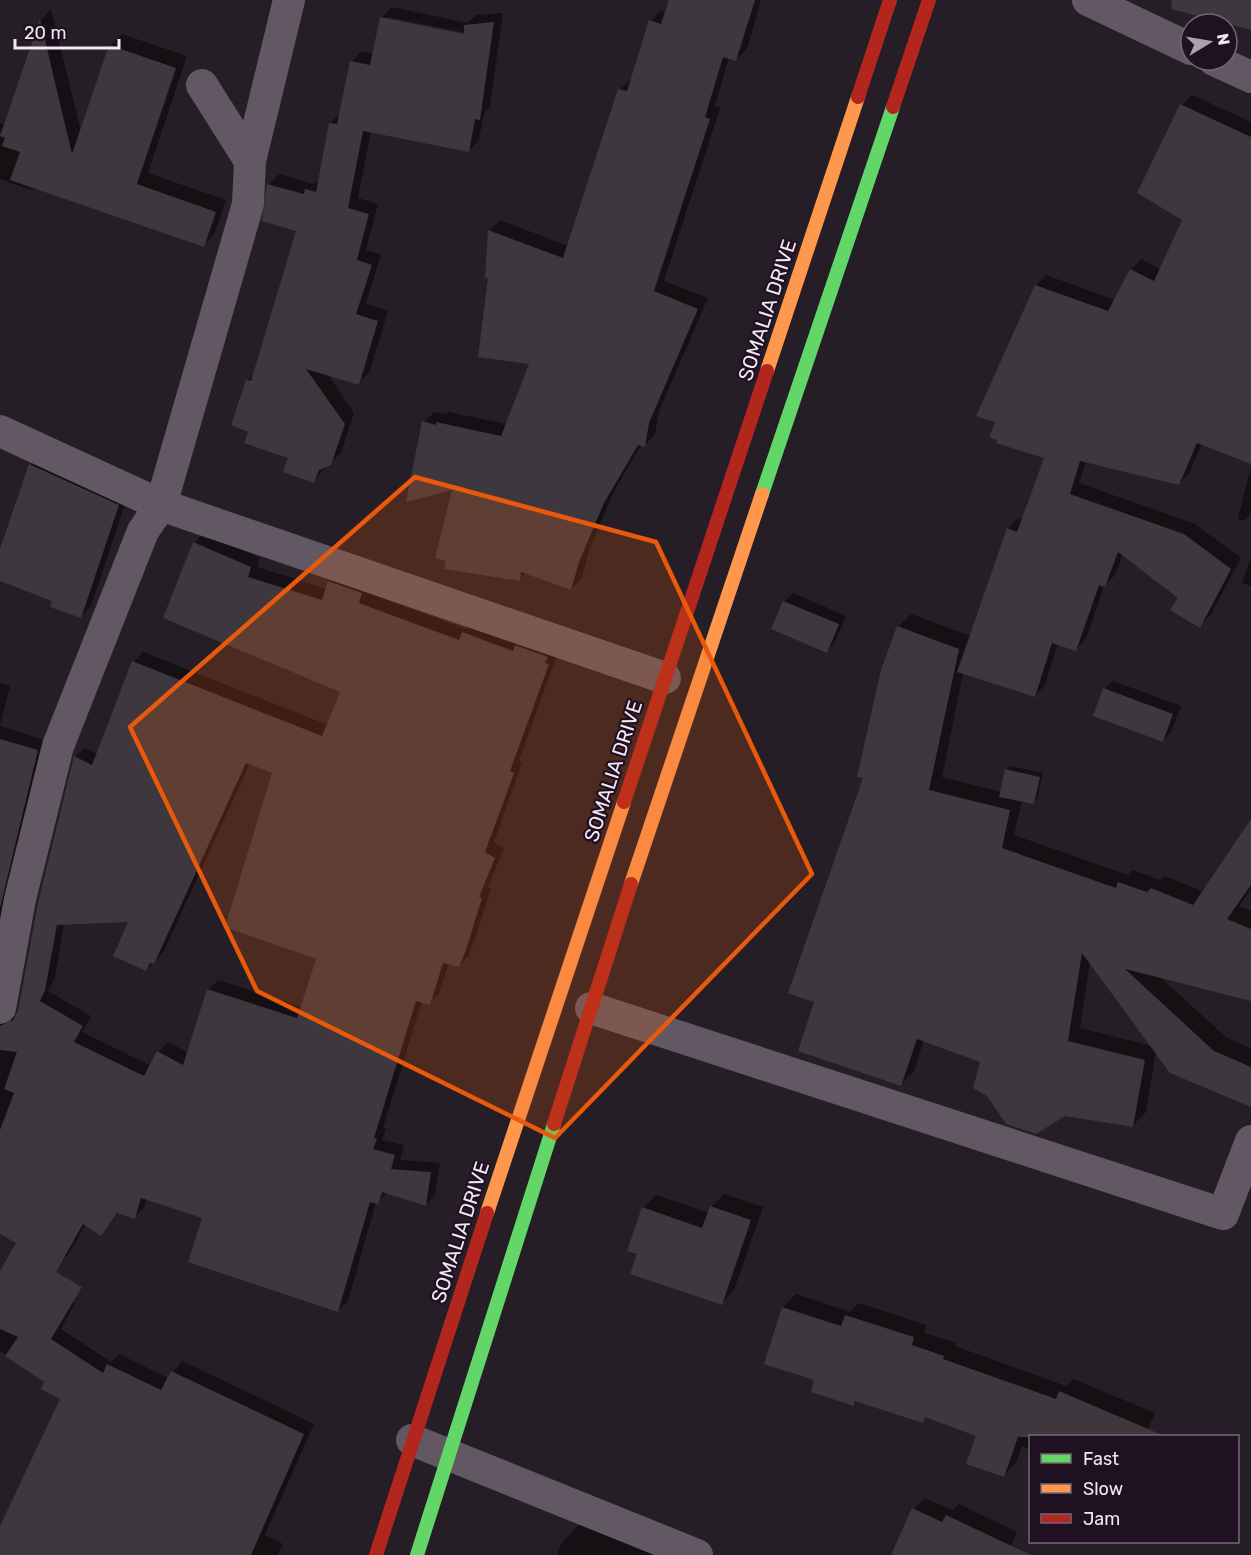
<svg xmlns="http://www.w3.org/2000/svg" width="1251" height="1555" viewBox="0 0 1251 1555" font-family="Rubik,sans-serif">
  <rect width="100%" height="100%" fill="#261e26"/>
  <path fill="#0007" fill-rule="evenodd" d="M670 0H761L747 49 736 59 729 57 715 106 720 108 664 281 708 298 659 411 655 435 644 445H641L614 491 589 550 582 578 571 589 526 573 519 580 454 488 424 422 434 412 446 414 448 412 507 424 531 363 490 276 489 231 500 220 568 246 620 89 632 79 650 21 661 10 666 12Z
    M392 7 468 23 476 15 503 13 490 107 484 113 479 140 469 150 371 131 358 198 378 204 366 250 381 254 366 304 388 311 369 373 358 383 327 373 354 413 341 453 326 466 314 482 290 457 250 431 248 381 254 374 298 230 268 185 279 174 313 184 320 180 330 123 341 113 351 62 362 51 374 54 382 17ZM387 17 472 34 471 37 387 20Z
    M51 9 81 132 110 46 122 34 187 56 148 173 226 200 215 233 204 245 35 187 31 190 0 179V123L6 125 41 20Z
    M1192 95 1251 122V462L1202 444 1189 473 1178 484 1086 461 1079 483 1195 524 1241 558 1210 616 1199 626 1180 597 1123 554 1115 575 1104 586 1086 639 1076 649 1058 643 1045 685 1035 696 963 673 942 777 1001 792 1006 770 1010 766 1043 773 1037 799 1034 803 1022 800 1014 835 1128 875 1132 870 1161 880 1165 876 1204 892 1251 827V889L1239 906 1251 911V999L1160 977 1227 1038 1251 1048V1097L1156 1051 1146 1112 1133 1125 982 1061 924 1040 914 1071 901 1084 816 1001 898 627 911 614 971 636 1008 528 1018 518 1023 520 1046 458 1036 286 1046 275 1115 300 1131 270 1141 259 1161 270 1184 219 1182 105ZM1090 962 1152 1046 1080 1028Z
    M41 455 128 495 91 606 81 616 54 600 0 580V561L30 465Z
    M1251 466V513L1243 521 1238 519Z
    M204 533 260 558 257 567 327 589 329 582 339 572 371 583 368 593 466 629 473 623 557 655 519 761 522 763 494 842 504 848 488 887 491 888 475 939 468 956 459 966 449 963 439 994 429 1003 422 1001 383 1128 386 1129 382 1140 404 1145 400 1160 440 1163 435 1195 426 1205 388 1192 376 1202 348 1301 338 1310 204 1217 147 1198 144 1207 134 1217 119 1212 101 1234 86 1224 68 1255 58 1265 0 1232V1013L8 1017 17 1016 75 757 85 748 98 754 134 662 143 652 328 725 342 691 194 543ZM250 763 274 773 318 958 302 1007 218 980 208 990 189 1053 168 1042 158 1052 151 1066 82 1032 91 1016 48 991 55 978 64 923 130 921 146 970 163 953Z
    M1251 557V586L1242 583Z
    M793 593 846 616 835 642 827 651 773 628 784 602Z
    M1113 681 1181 706 1171 732 1163 741 1104 689Z
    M0 683 10 686 0 726Z
    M0 726 47 741 0 948Z
    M724 1194 763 1207 734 1290 722 1303 639 1253 643 1208 656 1195 709 1213 711 1207Z
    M0 1271 75 1303 61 1329 111 1362 119 1354 168 1378 182 1361 314 1424 265 1535 283 1544 278 1555H0V1529L62 1399 46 1382 0 1351Z
    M796 1294 850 1312 859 1303 926 1325 924 1333 956 1343 955 1346 1066 1386 1073 1379 1155 1413 1145 1436H1030V1450L1022 1446 1016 1463 1003 1476 978 1435 927 1417 922 1421 858 1400 854 1404 816 1379 783 1307Z
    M925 1498 953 1510 959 1504 1017 1532 1007 1555H893L914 1509Z
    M589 1513 661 1555H557L561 1544Z"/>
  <path fill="#3e373e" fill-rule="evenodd" d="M669 0H755L736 61 723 57 705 117 710 119 654 291 698 309 649 423 645 447 638 445 604 503 579 562 571 590 521 572 520 581 444 569 446 561 435 558 452 490 406 502 422 421 436 425V422L501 436 529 364 478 357 488 278H485L488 230 563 258 618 89 627 91 649 20 661 24Z
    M1172 0H1251V30L1171 9Z
    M380 17 464 34V25L494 22 480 120 475 119 469 152 363 131 348 208 369 214 357 260 372 265 356 314 378 321 359 385 306 369 345 424 331 465 319 470 314 483 283 472 288 458 244 443 248 432 231 425 246 380 251 381 296 231 262 221 267 184 304 194 305 189 316 192 329 123 337 124 350 61 370 65Z
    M40 19 72 154 109 45 176 68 137 184 216 212 204 247 10 180 20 152 2 146 5 138 0 136Z
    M1180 104 1251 137V464L1197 443 1179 485 1080 461 1070 494 1184 534 1231 569 1200 628 1170 610 1178 598 1118 552 1105 587 1099 585 1076 651 1052 643 1035 697 957 672 1007 528 1017 532 1044 458 996 443 997 440 989 437 995 422 976 416 1035 285 1108 311 1130 269 1154 281 1182 220 1137 193Z
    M29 464 119 505 81 618 50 607 52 601 0 581V549Z
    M193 542 251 567 248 577 322 600 328 581 362 593 359 603 459 640 462 632 513 651 515 645 548 657 545 663 549 664 510 771 514 773 485 852 495 858 479 897 482 898 466 950 459 967 443 963 430 1005 416 1001 374 1138 377 1139 373 1149 395 1155 391 1169 431 1172 426 1206 382 1192 378 1204 370 1202 338 1312 188 1262 202 1218 141 1198 135 1219 117 1213 101 1236 83 1224 56 1272 82 1287 51 1339 103 1373 107 1364 161 1390 171 1371 304 1434 251 1555H0V1526L60 1399 41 1389 44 1382 5 1356 18 1337 0 1329V1271L16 1243 0 1234V1130L14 1093 4 1089 17 1052 0 1050V1026L13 1020 18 1011 38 903 74 756 92 765 132 661 322 736 340 692 163 618ZM246 763 272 773 225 927 316 959 297 1018 207 989 183 1065 157 1051 144 1076 74 1042 83 1026 40 1001 45 990 57 925 128 922 113 956 146 971 150 963 154 964Z
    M783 601 839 624 827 653 771 629Z
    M897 626 959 649 929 790 1010 810 1002 848 1116 888 1118 882 1147 892 1151 888 1193 905 1251 819V885L1227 919 1251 929V1001L1125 969 1214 1051 1251 1067V1107L1170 1073 1082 953 1068 1041 1145 1060 1133 1127 1065 1116 1036 1134 1006 1124 987 1096 973 1088 980 1062 917 1039 901 1086 798 1051 814 1002 788 993 863 778 857 777 881 670Z
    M1103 688 1173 714 1163 742 1093 716Z
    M0 739 38 750 0 908Z
    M1005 769 1040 777 1034 804 999 797Z
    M710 1206 751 1220 722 1305 630 1274 637 1254 627 1251 642 1207 702 1228Z
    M782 1307 841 1326 845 1315 914 1337 912 1345 944 1356 943 1359 1056 1399 1059 1391 1167 1437H1018L1004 1477 966 1464 976 1436 925 1417 923 1423 855 1401 854 1406 811 1392 814 1380 764 1364Z
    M912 1508 942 1522 946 1515 1031 1555H891Z"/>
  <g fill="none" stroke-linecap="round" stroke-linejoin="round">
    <path stroke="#625864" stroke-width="32" d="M1088 0 1191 49
      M1214 60 1251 77
      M202 85 250 161 248 204 161 505 665 678
      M250 161 289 0
      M0 431 161 505 143 531 58 746 20 899 0 1008
      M591 1008 1223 1214 1251 1141
      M412 1440 697 1555"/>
    <path stroke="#63d668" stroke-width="14" d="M762 494 893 107
      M417 1555 554 1124"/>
    <path stroke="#ff974d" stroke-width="14" d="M767 371 858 97
      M631 884 762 494
      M487 1213 624 802"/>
    <path stroke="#b3261e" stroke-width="14" d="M858 97 890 0
      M893 107 929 0
      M624 802 767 371
      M554 1124 631 884
      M376 1555 487 1213"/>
  </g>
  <path fill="#e8590c" fill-opacity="0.2" stroke="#e8590c" stroke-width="4.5" stroke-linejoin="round" d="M415 477 656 542 812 874 555 1138 257 991 130 727Z"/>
  <g text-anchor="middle" stroke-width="4.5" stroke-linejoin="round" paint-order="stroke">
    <g font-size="20" fill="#f2e8f3" stroke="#1f1121">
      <text transform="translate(767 310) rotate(-72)" y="7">SOMALIA DRIVE</text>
      <text transform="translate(613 771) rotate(-72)" y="7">SOMALIA DRIVE</text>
      <text transform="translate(460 1232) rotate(-72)" y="7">SOMALIA DRIVE</text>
    </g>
  </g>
  <rect x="1029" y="1435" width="210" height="108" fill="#1f1121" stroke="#736775" stroke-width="1.5"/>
  <rect x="1041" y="1454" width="30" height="9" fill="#63d668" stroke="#736775" stroke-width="1.5"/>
  <text x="1083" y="1465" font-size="18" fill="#f2e8f3">Fast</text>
  <rect x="1041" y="1484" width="30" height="9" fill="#ff974d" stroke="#736775" stroke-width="1.5"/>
  <text x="1083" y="1495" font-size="18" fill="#f2e8f3">Slow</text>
  <rect x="1041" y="1514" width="30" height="9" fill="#b3261e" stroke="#736775" stroke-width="1.5"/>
  <text x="1083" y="1525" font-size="18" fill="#f2e8f3">Jam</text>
  <g transform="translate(1209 42) rotate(79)"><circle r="28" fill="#1f1121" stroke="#736775" stroke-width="1.5"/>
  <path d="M0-4.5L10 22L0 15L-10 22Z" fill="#aba1ab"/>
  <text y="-9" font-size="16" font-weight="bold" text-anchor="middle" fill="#f2e8f3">N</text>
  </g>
  <path d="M15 39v9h104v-9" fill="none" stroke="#f2e8f3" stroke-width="3"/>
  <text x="24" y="39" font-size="18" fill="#f2e8f3" stroke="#1f1121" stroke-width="4.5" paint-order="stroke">20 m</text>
</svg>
